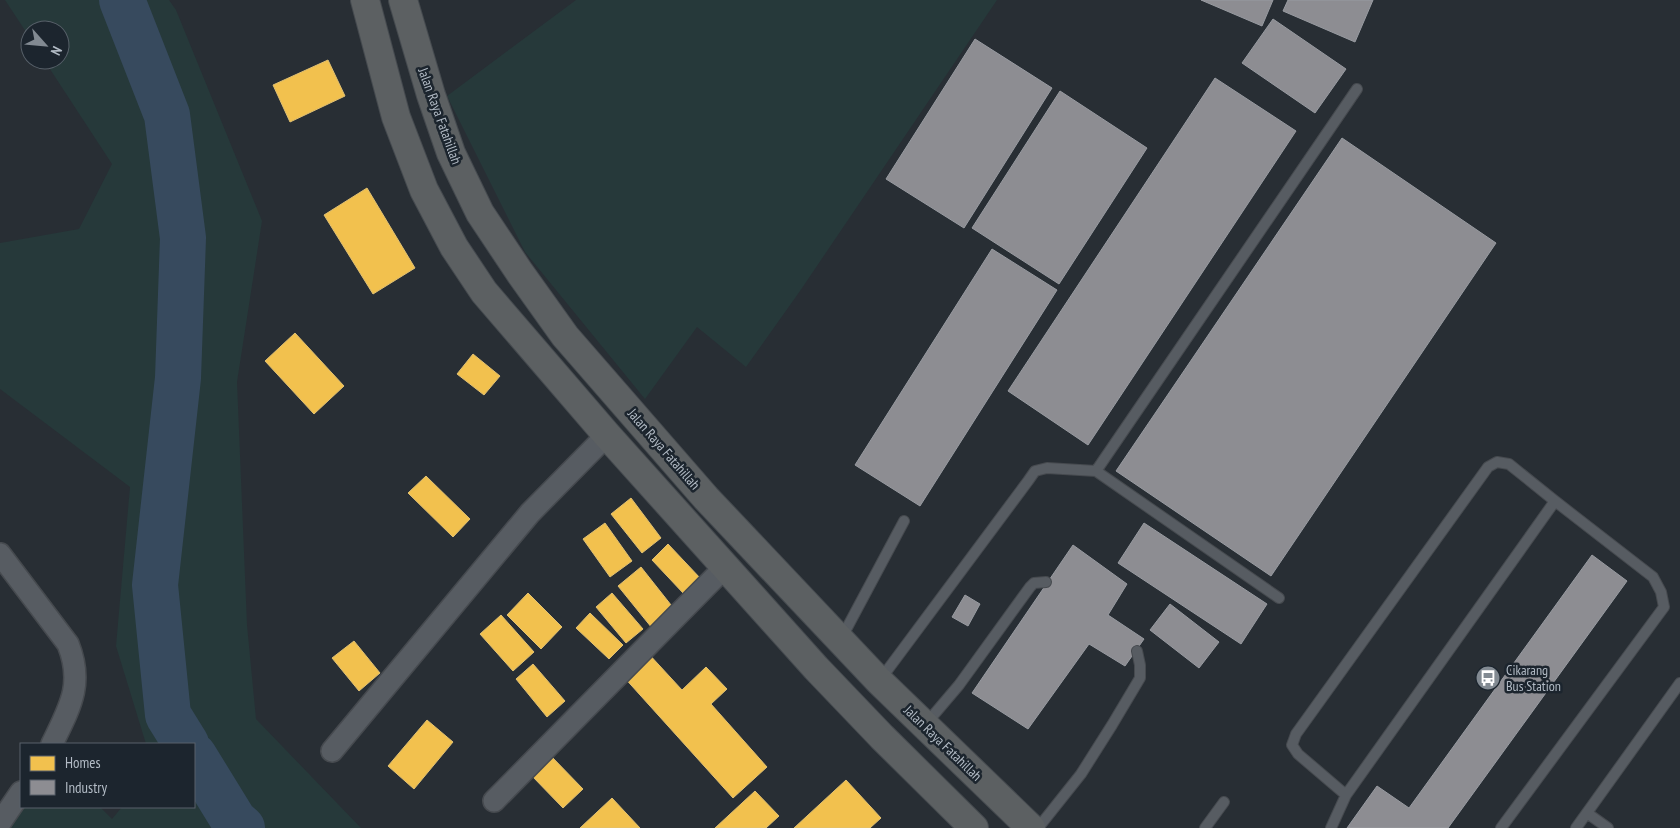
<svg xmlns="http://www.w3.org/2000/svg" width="1680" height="828" viewBox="0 0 1680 828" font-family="'PT Sans Narrow',sans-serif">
  <rect width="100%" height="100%" fill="#282e34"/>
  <path fill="#26393a" d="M5 0H169L176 10 262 221 237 382 247 625 256 719 361 828H9L24 807H100L112 819 122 807H194V744H146L116 646 130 487 0 389V243L79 229 112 164 44 60H60V30H30V38Z
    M576 0H997L800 291 746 367 697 327 645 399 525 252 447 96Z"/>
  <path fill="#f2c14e" stroke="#dfbf72" d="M328 60 345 96 290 122 273 85Z
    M367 188 415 268 373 294 324 215Z
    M295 333 344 386 314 414 265 361Z
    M473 354 500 376 484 395 457 374Z
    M426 476 470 519 453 537 408 493Z
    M631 498 661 538 642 553 611 514Z
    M605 523 632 561 610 577 583 539Z
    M668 544 701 579 684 594 652 560Z
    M641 567 675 610 652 628 618 586Z
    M528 593 562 627 541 649 507 615Z
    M612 593 643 629 626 643 596 607Z
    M590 613 623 645 609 659 576 628Z
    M501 615 534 652 513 671 480 634Z
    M354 641 380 673 359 691 332 658Z
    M647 652 682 690 706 667 727 689 711 704 767 767 733 798 622 675Z
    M533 664 565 701 547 717 516 679Z
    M427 720 453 742 414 789 388 766Z
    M551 756 583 789 563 808 531 775Z
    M846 780 881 818 870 828H794Z
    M755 791 779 816 766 828H715Z
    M612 798 640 828H580Z"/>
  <path fill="#8d8d92" stroke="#989ba1" d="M1201 0H1273L1262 26Z
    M1288 0H1373L1355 42 1283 11Z
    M1273 19 1346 69 1315 113 1242 63Z
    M975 39 1052 88 964 228 886 179Z
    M1215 78 1296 131 1088 445 1008 391Z
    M1060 91 1147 148 1059 284 972 228Z
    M1342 138 1496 243 1271 576 1116 471Z
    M992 249 1057 290 920 506 855 465Z
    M1144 523 1267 604 1241 644 1118 563Z
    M1073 545 1127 584 1108 615 1144 639 1125 666 1089 644 1028 729 972 693Z
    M1592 555 1627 581 1448 828H1347L1377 786 1409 808Z
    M965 595 980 604 968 626 952 617Z
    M1170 604 1219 642 1199 668 1150 630Z"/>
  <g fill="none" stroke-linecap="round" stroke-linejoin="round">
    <path stroke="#374a5e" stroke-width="46" d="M122 0 167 115 183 238 178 378 155 585 168 715 186 744
      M194 756 234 821 242 828"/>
    <defs>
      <path id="lane" d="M1096 471 1357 89
        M841 639 904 521
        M880 680 1028 481 1035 471 1047 468 1096 471 1279 598
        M925 725 959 685 1030 587 1034 583 1046 582
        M1346 795 1298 754 1292 745 1296 734 1488 467 1497 462 1509 464 1555 501 1653 577 1661 592 1664 607 1501 828
        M1587 813 1608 828
        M1038 828 1081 774 1112 725 1140 678V665L1137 651
        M1205 828 1224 802
        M1331 828 1346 795 1555 501
        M1576 828 1680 683"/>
      <path id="street" d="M0 554 68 644C84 684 70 707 52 744
        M332 751 530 513 607 435
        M494 801 725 567
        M0 823 21 792"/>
      <path id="highway" d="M365 0 396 117 424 190 454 247 484 292 607 435 816 668 882 737 974 828
        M403 0 431 95 451 153 480 213 520 273 565 336 706 498 879 681 1031 828"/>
    </defs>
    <use href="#lane" stroke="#464a4f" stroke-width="12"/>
    <use href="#street" stroke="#464a4f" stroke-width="24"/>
    <use href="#highway" stroke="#454a4f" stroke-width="30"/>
    <use href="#lane" stroke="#575c62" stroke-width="10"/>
    <use href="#street" stroke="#575c62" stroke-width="21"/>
    <use href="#highway" stroke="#5c6062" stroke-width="28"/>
  </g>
  <defs>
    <symbol id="bus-disc" viewBox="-11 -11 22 22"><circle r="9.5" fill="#828a92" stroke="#1c252e"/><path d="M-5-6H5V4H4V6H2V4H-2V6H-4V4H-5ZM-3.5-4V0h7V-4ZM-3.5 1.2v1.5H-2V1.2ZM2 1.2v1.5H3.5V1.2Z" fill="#fff"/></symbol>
  </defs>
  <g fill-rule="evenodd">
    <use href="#bus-disc" x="1474" y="664" width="28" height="28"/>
  </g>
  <g text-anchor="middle" stroke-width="5" stroke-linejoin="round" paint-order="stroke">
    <g font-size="14" fill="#b2bbc5" stroke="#1c252e">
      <text transform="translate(440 116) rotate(70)" y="5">Jalan Raya Fatahillah</text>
      <text transform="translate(664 449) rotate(49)" y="5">Jalan Raya Fatahillah</text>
      <text transform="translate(943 743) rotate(44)" y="5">Jalan Raya Fatahillah</text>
    </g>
    <g font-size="14" fill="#b2bbc5" stroke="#1c252e" text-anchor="start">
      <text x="1506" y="675">Cikarang<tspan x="1506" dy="16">Bus Station</tspan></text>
    </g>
  </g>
  <rect x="20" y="743" width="175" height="65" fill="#1c252e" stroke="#58616a"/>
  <rect x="30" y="756" width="25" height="15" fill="#f2c14e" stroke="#58616a"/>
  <text x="65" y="768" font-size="15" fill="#b2bbc5">Homes</text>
  <rect x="30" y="780" width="25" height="15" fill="#8d8d92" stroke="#58616a"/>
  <text x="65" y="793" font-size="15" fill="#b2bbc5">Industry</text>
  <g transform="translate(45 45) rotate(117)"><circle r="24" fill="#1c252e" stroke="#58616a"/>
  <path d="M0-4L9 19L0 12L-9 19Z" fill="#828a92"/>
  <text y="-8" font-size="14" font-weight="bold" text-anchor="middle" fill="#b2bbc5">N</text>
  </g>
</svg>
